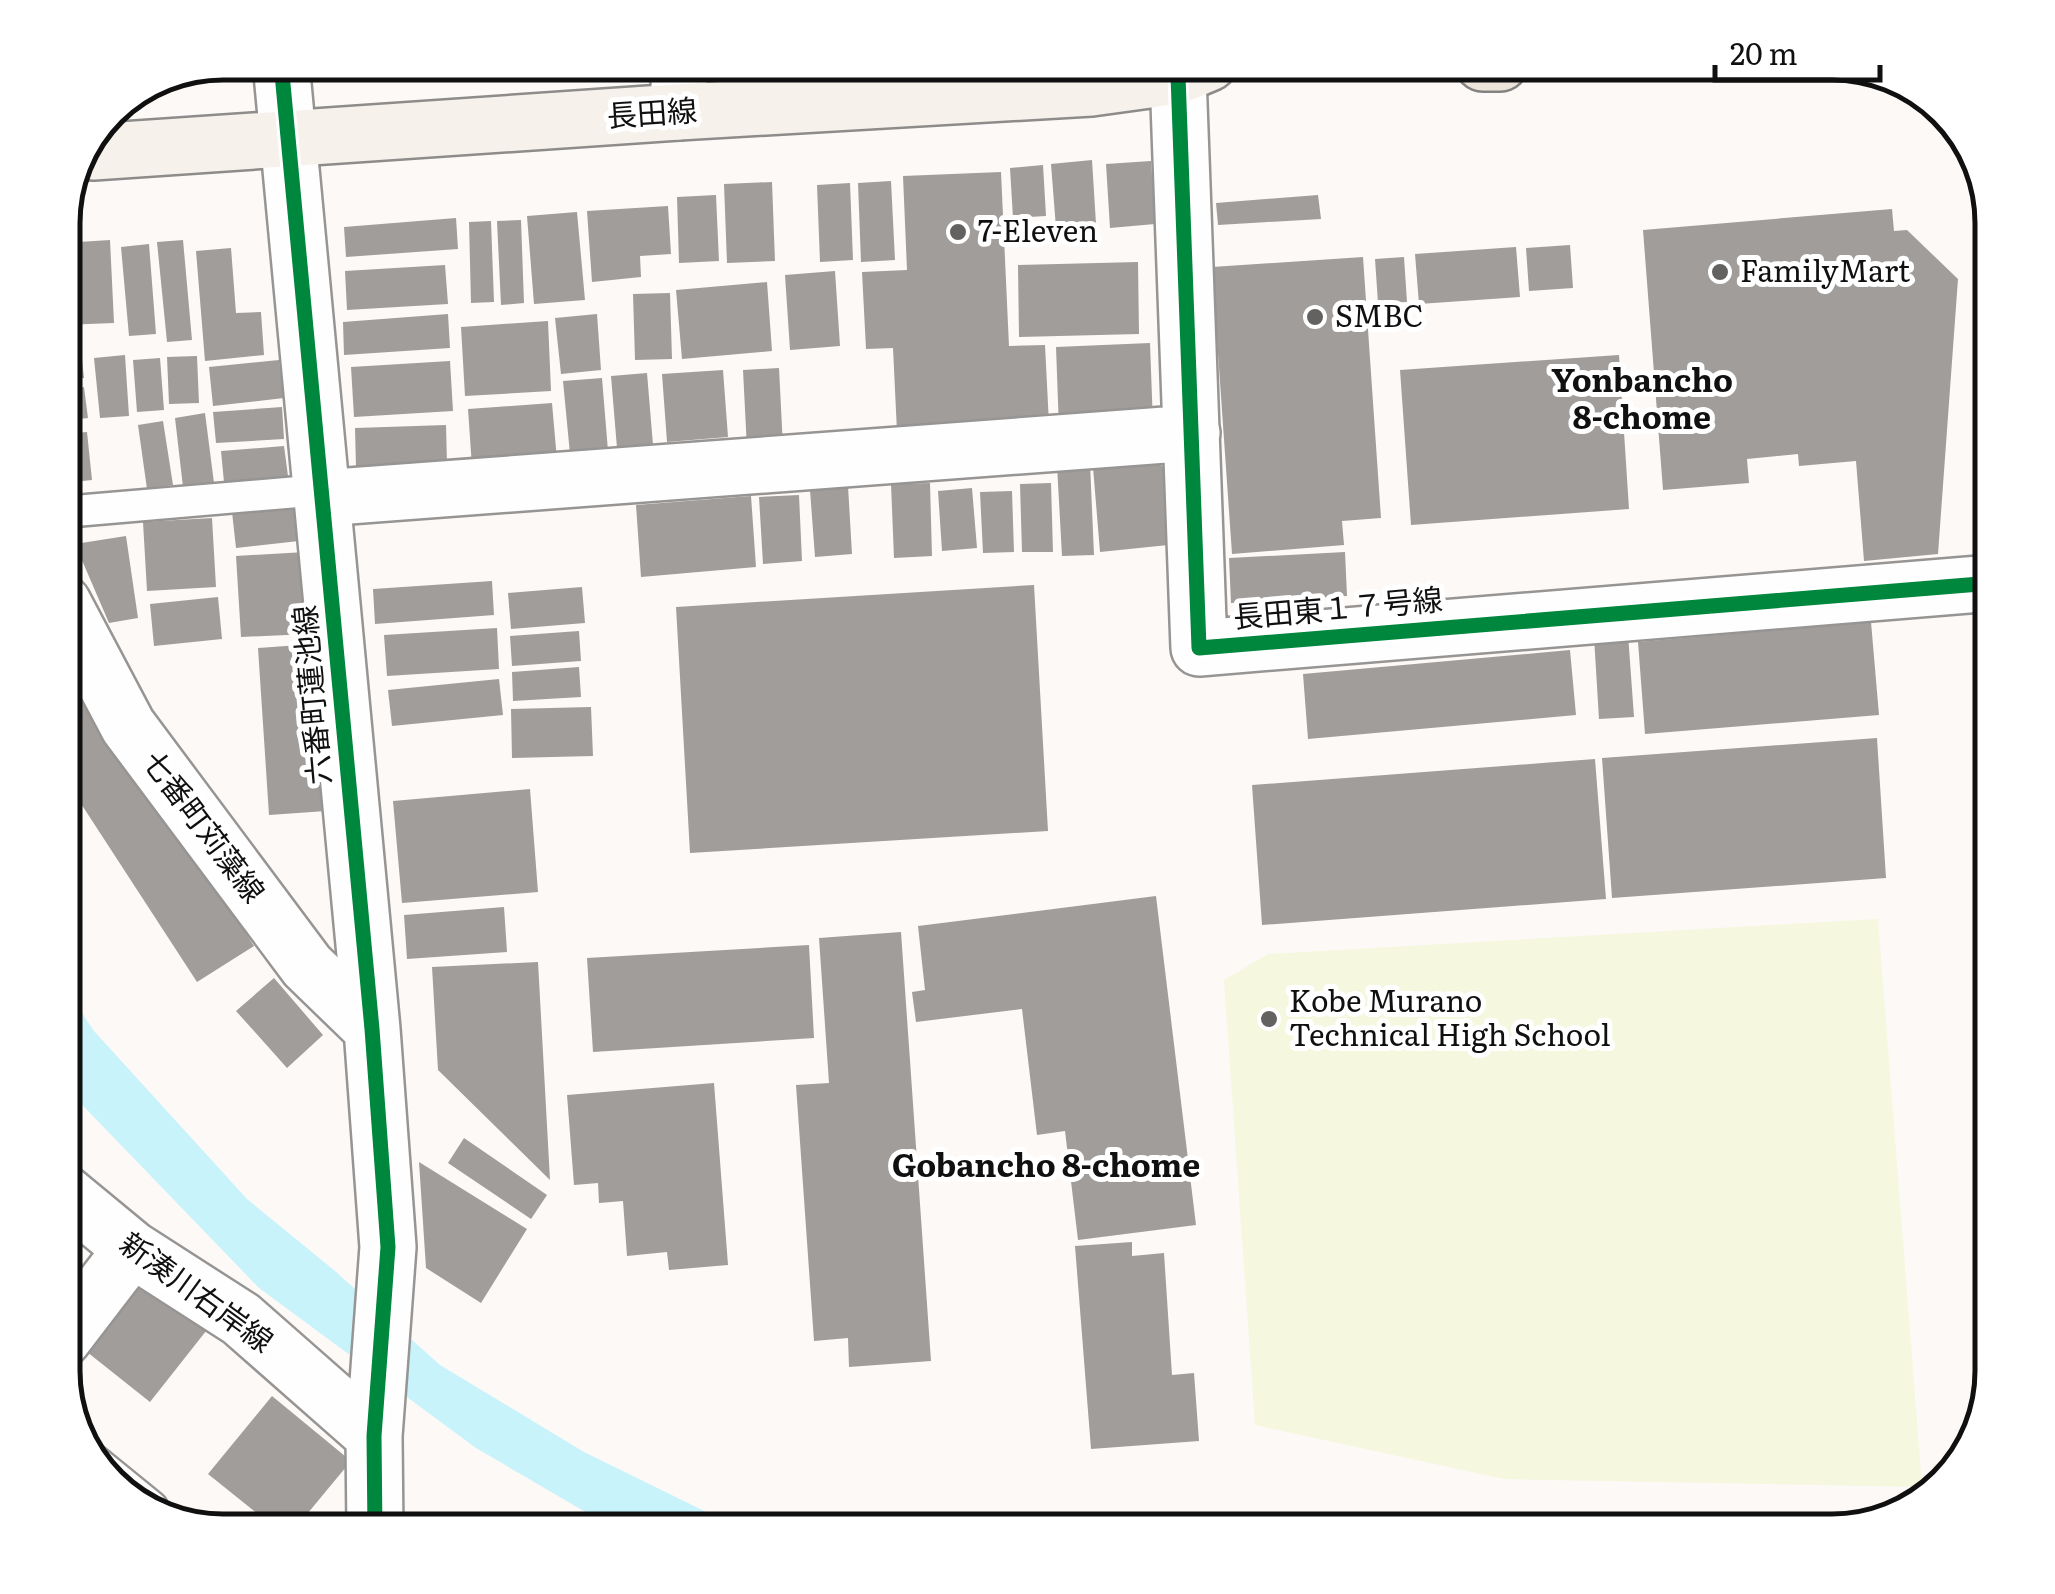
<svg xmlns="http://www.w3.org/2000/svg" width="2055" height="1594" viewBox="0 0 2055 1594" font-family="Literata,'Noto Sans JP',serif">
  <rect width="100%" height="100%" fill="#fcf9f6"/>
  <path fill="#f5f7de" d="M1878 919 1922 1487 1504 1479 1255 1425 1224 980 1268 954Z"/>
  <path fill="#c8f3fb" d="M63 985 94 1031 247 1199 335 1271 440 1365 584 1452 745 1531H618L476 1448 259 1288 63 1085Z"/>
  <path fill="#a09d9b" d="M321 63H364V65L322 68Z
    M217 65 218 74 187 78 186 77Z
    M1092 160 1096 224 1056 228 1051 164Z
    M1151 161 1155 224 1110 228 1106 164Z
    M1043 165 1046 216 1013 218 1010 168Z
    M1001 172 1009 346 1045 345 1049 424 897 432 893 348 866 349 862 272 907 270 903 176Z
    M891 181 895 260 861 262 858 183Z
    M772 182 775 261 727 263 724 184Z
    M850 183 853 260 820 262 817 185Z
    M716 195 719 261 679 263 677 197Z
    M1318 195 1321 219 1218 225 1216 203Z
    M668 206 671 254 640 256 641 277 592 282 587 211Z
    M1892 209 1894 231 1907 230 1958 279 1938 554 1864 561 1856 461 1799 466 1798 454 1747 459 1749 483 1663 490 1643 230Z
    M577 212 585 300 534 304 527 216Z
    M456 218 458 249 346 257 344 227Z
    M521 220 524 303 501 305 497 221Z
    M491 221 494 302 471 303 469 222Z
    M110 240 114 323 63 325V243Z
    M183 240 192 340 167 342 157 242Z
    M149 244 156 334 129 336 121 247Z
    M1570 245 1573 288 1529 291 1526 248Z
    M1516 247 1520 297 1419 304 1415 254Z
    M231 248 236 313 261 312 264 355 205 361 196 251Z
    M1363 257 1381 518 1342 521 1344 545 1232 554 1212 267Z
    M1404 257 1407 302 1378 303 1375 259Z
    M1138 262 1139 334 1019 337 1018 265Z
    M445 265 448 304 347 310 345 271Z
    M835 271 840 346 790 350 785 275Z
    M767 282 772 351 682 359 676 290Z
    M670 293 672 359 635 360 633 294Z
    M448 314 450 348 344 355 343 322Z
    M597 314 601 370 561 374 555 318Z
    M548 321 551 391 465 396 461 327Z
    M1150 343 1153 425 1059 429 1056 347Z
    M81 351 84 378 63 381V354Z
    M125 355 129 416 100 418 94 358Z
    M1619 355 1629 509 1411 525 1400 370Z
    M197 356 199 403 169 404 167 357Z
    M160 358 164 410 137 412 133 360Z
    M279 360 284 398 213 406 209 367Z
    M450 361 453 411 354 417 351 367Z
    M779 368 783 447 747 449 743 370Z
    M723 370 728 437 667 442 662 374Z
    M647 373 653 445 617 448 611 376Z
    M602 378 608 451 570 454 563 381Z
    M84 387 88 418 63 421V390Z
    M552 403 557 460 472 467 468 409Z
    M282 407 284 439 216 443 213 412Z
    M205 413 214 483 183 487 175 418Z
    M163 421 173 485 147 489 138 425Z
    M446 425 447 464 356 468 355 428Z
    M87 432 92 480 63 483V434Z
    M284 446 288 476 224 482 221 451Z
    M1144 450 1173 476 1178 544 1100 552 1092 455Z
    M1090 463 1094 555 1062 556 1057 465Z
    M930 483 932 556 894 558 891 484Z
    M1051 483 1053 552H1022L1020 484Z
    M848 486 852 554 815 557 810 490Z
    M972 488 977 548 942 551 938 491Z
    M1012 491 1014 552 983 553 980 492Z
    M799 495 802 561 763 564 759 497Z
    M751 496 756 567 641 577 636 505Z
    M296 506 299 541 236 548 232 512Z
    M212 518 216 587 147 591 143 522Z
    M126 536 138 618 109 623 75 544Z
    M305 552 309 634 241 637 236 556Z
    M1345 552 1347 596 1231 603 1229 558Z
    M492 581 494 615 375 624 373 589Z
    M1034 585 1048 831 690 853 676 607Z
    M582 587 585 623 511 629 508 593Z
    M218 597 222 639 154 646 150 604Z
    M1871 622 1879 715 1645 734 1638 642Z
    M497 628 499 669 387 676 384 635Z
    M579 631 581 661 512 666 510 636Z
    M1628 634 1634 717 1599 719 1594 637Z
    M314 644 326 811 269 815 258 648Z
    M1570 650 1576 715 1308 739 1303 674Z
    M63 652 254 946 197 982 63 776Z
    M579 667 581 697 513 701 512 672Z
    M499 679 503 715 392 726 388 690Z
    M591 707 593 756 512 758 511 709Z
    M1877 738 1886 878 1612 898 1602 758Z
    M1595 759 1606 899 1262 925 1252 785Z
    M530 789 538 892 402 903 393 801Z
    M1156 896 1196 1225 1078 1240 1065 1131 1037 1135 1022 1009 916 1022 912 992 925 990 918 926Z
    M504 907 507 952 407 959 404 915Z
    M901 932 931 1361 849 1367 848 1338 814 1341 796 1085 829 1083 819 938Z
    M809 945 814 1038 593 1052 587 958Z
    M538 962 550 1180 438 1070 432 967Z
    M274 978 323 1035 287 1068 236 1011Z
    M714 1083 728 1265 669 1270 667 1252 627 1256 623 1201 599 1203 598 1183 574 1185 567 1095Z
    M464 1138 547 1195 531 1219 448 1163Z
    M419 1162 527 1229 481 1303 426 1268Z
    M63 1218 86 1235 63 1267Z
    M1132 1242V1256L1164 1253 1172 1375 1194 1373 1199 1441 1091 1449 1075 1246Z
    M143 1273 210 1326 150 1402 82 1348Z
    M272 1396 351 1461 293 1531H279L208 1474Z"/>
  <g fill="none" stroke-linecap="round" stroke-linejoin="round">
    <defs>
      <path id="lane" d="M63 512 321 490
        M93 1459 152 1507"/>
      <path id="street" d="M281 63 372 1029 388 1247 374 1436 375 1531
        M1178 76 1199 648 1992 583
        M678 112 680 63
        M322 498 1192 433
        M63 603 128 726 307 966 372 1029
        M63 1192 132 1249 241 1319 374 1436
        M63 1339 132 1249"/>
      <path id="secondary" d="M93 152 678 112 1091 88 1178 76 1209 63"/>
      <path id="primary" d="M1483 63H1500"/>
    </defs>
    <use href="#lane" stroke="#969594" stroke-width="35"/>
    <use href="#street" stroke="#969594" stroke-width="60"/>
    <use href="#secondary" stroke="#8d8c8a" stroke-width="60"/>
    <use href="#primary" stroke="#848281" stroke-width="60"/>
    <use href="#lane" stroke="#fffefe" stroke-width="30"/>
    <use href="#street" stroke="#fffefe" stroke-width="55"/>
    <use href="#secondary" stroke="#f6f2eb" stroke-width="55"/>
    <use href="#primary" stroke="#eee5da" stroke-width="55"/>
    <defs>
      <path id="cycleway" d="M281 63 372 1029 388 1247 374 1436 375 1531
        M1178 76 1199 648 1992 583"/>
    </defs>
    <use href="#cycleway" stroke="#fff" stroke-width="21"/>
    <use href="#cycleway" stroke="#00873e" stroke-width="15"/>
  </g>
  <g fill="#636260" stroke="#fff" stroke-width="4">
    <circle cx="958" cy="232" r="10"/>
    <circle cx="1720" cy="272" r="10"/>
    <circle cx="1315" cy="317" r="10"/>
    <circle cx="1269" cy="1019" r="10"/>
  </g>
  <g text-anchor="middle" stroke-width="10" stroke-linejoin="round" paint-order="stroke">
    <g font-size="30" fill="#101010" stroke="#fff">
      <text transform="translate(652 114) rotate(-4)" y="10">長田線</text>
      <text transform="translate(1338 609) rotate(-5)" y="10">長田東１７号線</text>
      <text transform="translate(313 695) rotate(-95)" y="10">六番町蓮池線</text>
      <text transform="translate(203 827) rotate(53)" y="10">七番町苅藻線</text>
      <text transform="translate(196 1293) rotate(36)" y="10">新湊川右岸線</text>
    </g>
    <g font-size="30" fill="#101010" stroke="#fff" text-anchor="start">
      <text x="978" y="242">7-Eleven</text>
      <text x="1740" y="282">FamilyMart</text>
      <text x="1335" y="327">SMBC</text>
      <text x="1289" y="1012">Kobe Murano<tspan x="1289" dy="34">Technical High School</tspan></text>
    </g>
    <g font-size="32" font-weight="bold" fill="#101010" stroke="#fff">
      <text x="1642" y="392">Yonbancho<tspan x="1642" dy="37">8-chome</tspan></text>
      <text x="1046" y="1177">Gobancho 8-chome</text>
    </g>
  </g>
  <path d="M0 0H2055V1594H0ZM223 80H1832A143 143 0 0 1 1975 223V1371A143 143 0 0 1 1832 1514H223A143 143 0 0 1 80 1371V223A143 143 0 0 1 223 80Z" fill="#fff" fill-rule="evenodd"/>
  <path fill="none" stroke="#101010" stroke-width="5" d="M223 80H1832A143 143 0 0 1 1975 223V1371A143 143 0 0 1 1832 1514H223A143 143 0 0 1 80 1371V223A143 143 0 0 1 223 80Z"/>
  <path d="M1715 65v15h165v-15" fill="none" stroke="#101010" stroke-width="5"/>
  <text x="1730" y="65" font-size="30" fill="#101010" stroke="#ffffff" stroke-width="8" paint-order="stroke">20 m</text>
</svg>
